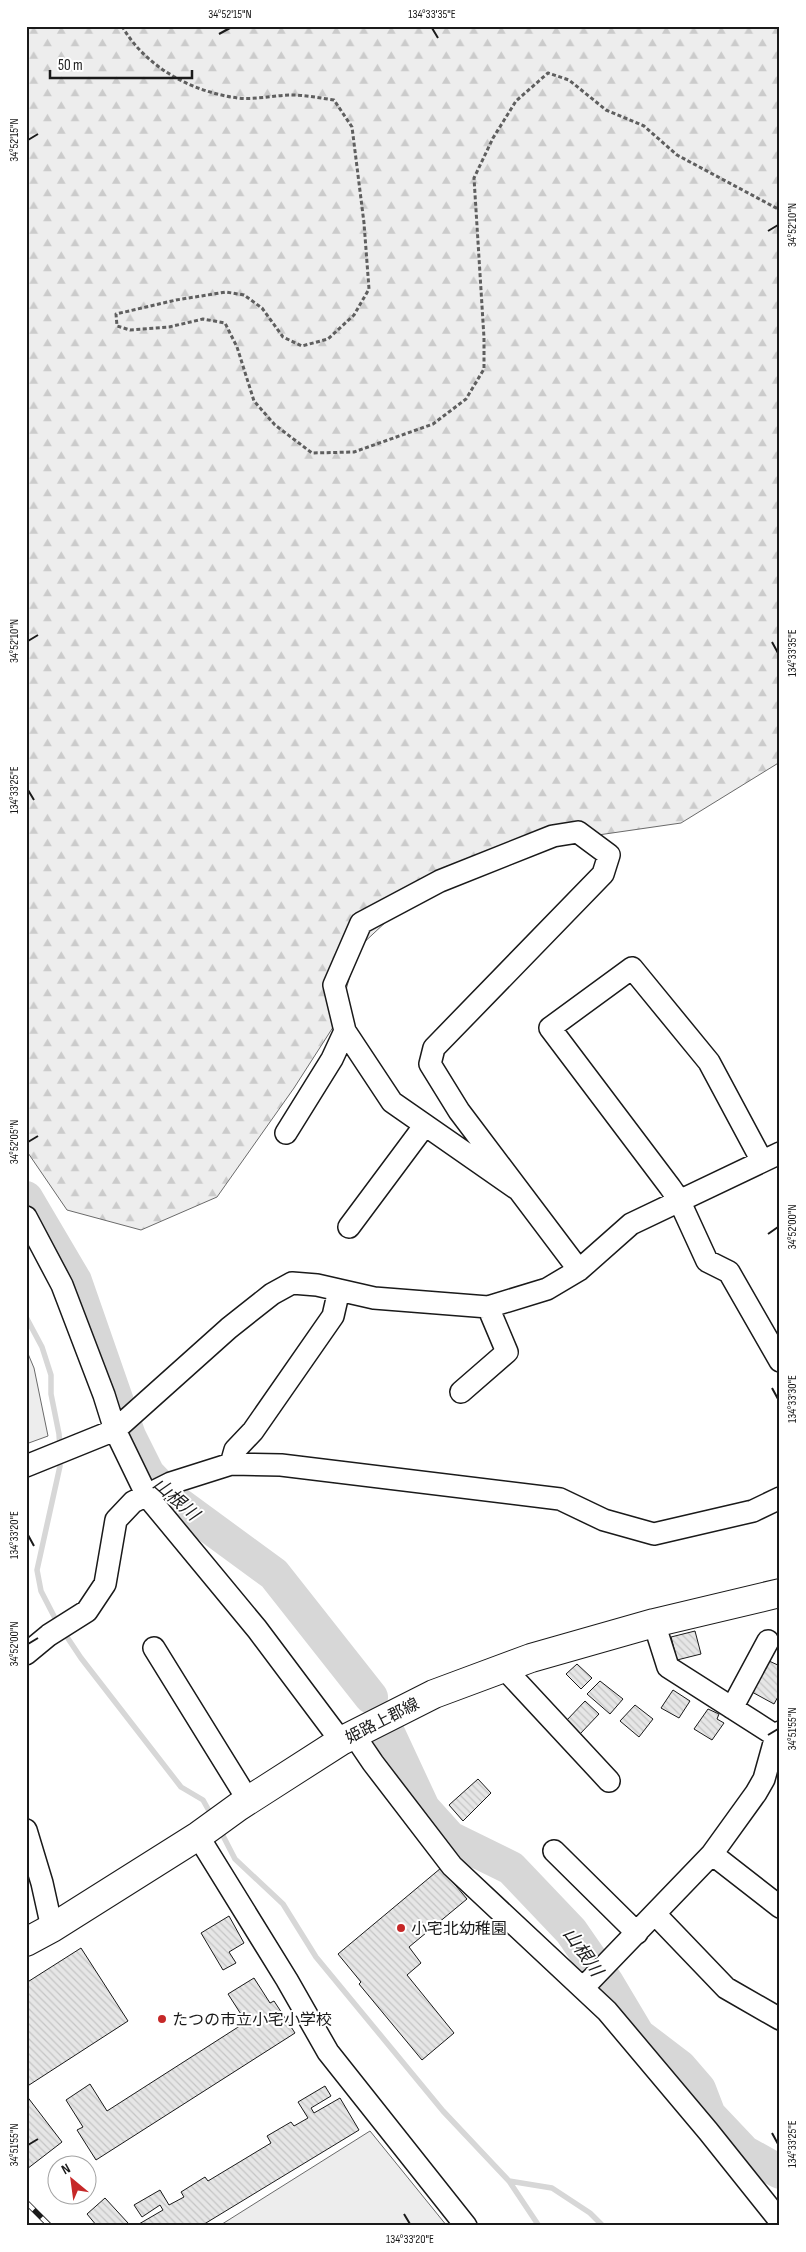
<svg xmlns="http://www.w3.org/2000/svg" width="806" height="2252" viewBox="0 0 806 2252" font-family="'Sofia Sans Condensed','Noto Sans JP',sans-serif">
  <defs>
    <pattern id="forest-firs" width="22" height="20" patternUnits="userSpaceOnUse" patternTransform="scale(1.25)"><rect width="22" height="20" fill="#ededed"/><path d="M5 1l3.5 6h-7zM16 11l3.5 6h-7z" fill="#cbcbcb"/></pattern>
    <pattern id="building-back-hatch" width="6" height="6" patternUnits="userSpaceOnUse" patternTransform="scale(1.25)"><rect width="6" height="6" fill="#e6e6e6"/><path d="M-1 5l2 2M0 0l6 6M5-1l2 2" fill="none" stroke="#c5c5c5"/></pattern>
  </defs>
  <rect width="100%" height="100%" fill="#fff"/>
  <path fill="url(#forest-firs)" stroke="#6a6a6a" d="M26 26H780V762L681 823 529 845 434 877 358 948 337 1021 294 1088 217 1197 141 1230 67 1210 26 1150Z"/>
  <path fill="#ededed" stroke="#6a6a6a" d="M26 1349 34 1368 48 1436 26 1444Z
    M370 2131 447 2226H219Z"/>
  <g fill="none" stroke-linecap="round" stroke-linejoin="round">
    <path stroke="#d7d7d7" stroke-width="5.5" d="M26 1317 42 1347 51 1375V1394L59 1434 60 1448
      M58 1624 41 1591 37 1570 60 1466V1458
      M63 1631 81 1658 181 1787 203 1800 213 1818
      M220 1830 235 1859 283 1904 316 1957 443 2111 509 2181 539 2226
      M509 2181 552 2188 590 2213 603 2226"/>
    <path stroke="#d7d7d7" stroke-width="34" d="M26 1198 75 1281 129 1436 148 1474 173 1500 274 1574 371 1697
      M389 1735 423 1808 450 1838 511 1868 571 1931 607 1983 638 2035 680 2067 699 2089 709 2115 744 2152 780 2172"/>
  </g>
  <path fill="url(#building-back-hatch)" stroke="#1a1a1a" d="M695 1631 701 1654 677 1660 671 1637Z
    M769 1661 780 1666V1693L774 1704 752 1692Z
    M577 1664 592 1678 581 1689 566 1674Z
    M600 1681 623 1699 610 1714 587 1694Z
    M673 1690 690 1701 679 1718 661 1708Z
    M585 1701 599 1714 580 1734 566 1721Z
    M635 1705 653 1719 639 1737 620 1721Z
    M708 1709 719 1714 717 1719 724 1723 712 1740 694 1729Z
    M478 1779 491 1793 463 1821 449 1805Z
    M441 1868 467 1899 409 1947 421 1963 407 1975 454 2033 422 2060 359 1984 361 1982 338 1954Z
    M229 1916 244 1943 229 1952 236 1963 223 1970 201 1933Z
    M81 1948 128 2021 26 2087V1983Z
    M254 1978 270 2003 274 2001 295 2033 96 2160 77 2130 83 2127 66 2100 90 2084 107 2111 246 2022 228 1994Z
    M325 2086 331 2096 311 2108 314 2113 340 2098 359 2130 201 2226H140L139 2224 163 2210 160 2205 142 2217 134 2205 160 2190 169 2205 184 2197 181 2192 205 2177 208 2181 271 2143 267 2136 291 2122 294 2126 308 2118 298 2102Z
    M26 2095 62 2142 27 2169 26 2168Z
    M105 2198 128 2223 125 2226H97L87 2214Z"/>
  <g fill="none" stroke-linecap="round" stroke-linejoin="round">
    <defs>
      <path id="minor" d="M286 1133 332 1059 345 1031
        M762 1161 709 1062 632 968 550 1028 670 1187 679 1200 707 1261 729 1272 780 1361
        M517 1189 392 1102 345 1031 334 985 361 923 440 881 553 836 578 832 609 855 603 874 434 1048 430 1064 459 1111 579 1270
        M26 1217 62 1285 104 1395 115 1430 147 1496 257 1629 341 1741
        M349 1227 425 1125
        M461 1392 507 1352 488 1307
        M231 1464 235 1450 253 1431 333 1316 339 1290
        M26 1466 115 1430 229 1328 272 1294 292 1283 317 1285 374 1298 488 1307 547 1289 579 1270 631 1224 780 1153
        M654 1623 668 1667 776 1736
        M154 1648 248 1800
        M26 1654 49 1635 87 1611 105 1584 116 1520 133 1502 171 1483 231 1464 281 1465 560 1499 604 1520 654 1534 753 1511 780 1498
        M504 1668 609 1781
        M732 1708 768 1641
        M354 1735 373 1763 452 1866 607 2011 708 2131 780 2221
        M26 1830 42 1883 52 1928
        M198 1836 287 1980 328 2052 466 2226
        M554 1851 637 1933
        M712 1854 780 1907
        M655 1914 726 1988 780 2019
        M583 1988 712 1854 756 1793 764 1779 776 1736 780 1732"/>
      <path id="major" d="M26 1942 52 1928 198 1836 238 1807 341 1741 434 1694 531 1658 654 1623 780 1593"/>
    </defs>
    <use href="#minor" stroke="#1a1a1a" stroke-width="24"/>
    <use href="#major" stroke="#1a1a1a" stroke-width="30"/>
    <path stroke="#5f5f5f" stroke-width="3" stroke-dasharray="4 2.5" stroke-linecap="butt" d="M122 26C145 67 192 92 238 98 256 100 274 95 292 95 306 95 320 98 334 100L352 127 364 223 369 289 354 315 328 339 302 346 283 337 262 308 244 295 226 292 176 300 116 314 117 326 130 330 169 327 203 319 225 323 237 347 254 401 275 425 312 453 354 452 433 424 466 399 484 369V338L474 178 493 138 516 101 548 73 569 80 606 110 644 126 677 155 780 210"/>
    <use href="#minor" stroke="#fff" stroke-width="21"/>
    <use href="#major" stroke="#fff" stroke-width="28"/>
    <defs>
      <path id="rail" d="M26 2202 50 2226"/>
    </defs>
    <use href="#rail" stroke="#1a1a1a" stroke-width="5.5"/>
    <use href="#rail" stroke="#fff" stroke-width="4" stroke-dasharray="11" stroke-linecap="butt"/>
  </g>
  <path fill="none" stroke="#1a1a1a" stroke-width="2" d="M432 28 438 38M219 34 230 28M28 140 38 134M768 231 778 225M28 641 38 635M772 642 778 653M28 790 34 800M28 1142 38 1136M768 1234 778 1227M772 1388 778 1399M28 1535 34 1546M28 1644 38 1638M768 1735 778 1729M772 2133 778 2144M28 2145 38 2139M404 2214 410 2224"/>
  <g fill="#c62828" stroke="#fff" stroke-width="2">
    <circle cx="401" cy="1928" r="5"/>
    <circle cx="162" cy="2019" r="5"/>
  </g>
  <g text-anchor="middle" stroke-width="4" stroke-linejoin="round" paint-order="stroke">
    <g font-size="16" fill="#1a1a1a" stroke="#fff">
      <text transform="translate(382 1720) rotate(-27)" y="6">姫路上郡線</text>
    </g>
    <g font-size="16" fill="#1a1a1a" stroke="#fff" text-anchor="start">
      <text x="411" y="1934">小宅北幼稚園</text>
      <text x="172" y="2025">たつの市立小宅小学校</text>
    </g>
    <g font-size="18" font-style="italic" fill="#1a1a1a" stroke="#fff">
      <text transform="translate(176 1499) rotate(41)" y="6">山根川</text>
      <text transform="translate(583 1952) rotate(55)" y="6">山根川</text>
    </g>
  </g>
  <rect width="806" height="2252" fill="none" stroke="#ffffff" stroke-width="55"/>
  <g transform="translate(72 2180) rotate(331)"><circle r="24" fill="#ffffff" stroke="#a3a3a3"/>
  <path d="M0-4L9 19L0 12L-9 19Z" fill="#c62828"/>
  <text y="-8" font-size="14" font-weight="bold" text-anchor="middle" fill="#1a1a1a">N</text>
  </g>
  <path d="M50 70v8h142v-8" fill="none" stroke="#1a1a1a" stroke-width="2.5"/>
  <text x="58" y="70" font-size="15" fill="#1a1a1a" stroke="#ffffff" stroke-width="4" paint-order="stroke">50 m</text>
  <rect x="28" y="28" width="750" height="2196" fill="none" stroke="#1a1a1a" stroke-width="2"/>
  <g font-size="12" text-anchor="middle" fill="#1a1a1a">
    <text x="230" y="18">34°52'15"N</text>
    <text x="432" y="18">134°33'35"E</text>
    <text transform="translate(14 140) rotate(-90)" y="4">34°52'15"N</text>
    <text transform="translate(792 225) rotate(-90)" y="4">34°52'10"N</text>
    <text transform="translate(14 641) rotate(-90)" y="4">34°52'10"N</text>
    <text transform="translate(792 653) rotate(-90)" y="4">134°33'35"E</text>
    <text transform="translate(14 790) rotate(-90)" y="4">134°33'25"E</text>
    <text transform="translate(14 1142) rotate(-90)" y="4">34°52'05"N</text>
    <text transform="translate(792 1227) rotate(-90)" y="4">34°52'00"N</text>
    <text transform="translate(792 1399) rotate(-90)" y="4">134°33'30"E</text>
    <text transform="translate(14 1535) rotate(-90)" y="4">134°33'20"E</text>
    <text transform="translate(14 1644) rotate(-90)" y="4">34°52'00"N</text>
    <text transform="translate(792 1729) rotate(-90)" y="4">34°51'55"N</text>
    <text transform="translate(792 2144) rotate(-90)" y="4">134°33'25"E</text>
    <text transform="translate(14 2145) rotate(-90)" y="4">34°51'55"N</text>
    <text x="410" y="2243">134°33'20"E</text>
  </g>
</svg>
